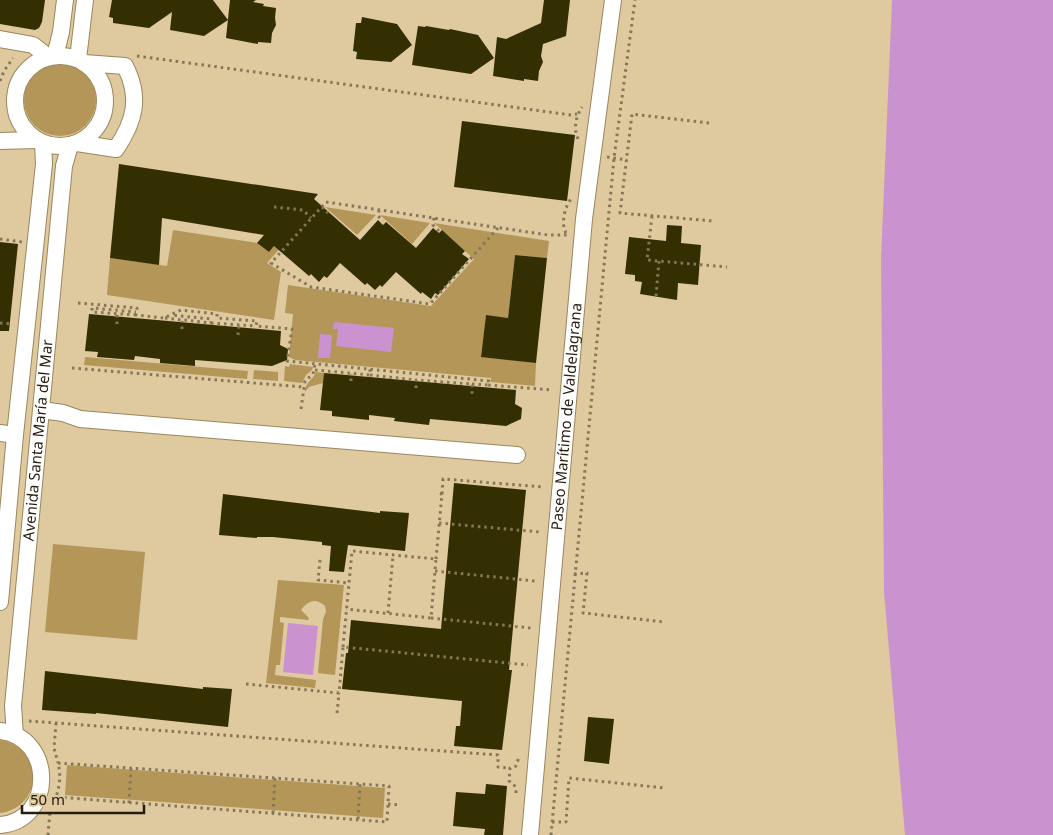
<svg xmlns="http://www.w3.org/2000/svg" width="1053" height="835" viewBox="0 0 1053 835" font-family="'Noto Sans',sans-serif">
  <rect width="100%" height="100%" fill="#dfc99f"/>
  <path fill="#b49658" d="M24 100a36 36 0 1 1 72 0a36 36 0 1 1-72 0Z
    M325 207 376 215 357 235Z
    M380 215 430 223 412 244Z
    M306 219 267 263 281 272 274 320 107 295 110 258 167 266 173 230 257 243 269 252 277 242Z
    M434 223 549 241 547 258 515 255 508 318 486 316 481 356 536 363 535 386 491 382V378L295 360 289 357 293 314 285 313 288 285 431 306 474 259Z
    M85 357 248 371 247 379 84 365Z
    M290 364 313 367 312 370 306 375 302 383 284 381 285 366 289 367Z
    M254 370 278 372V381L253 379Z
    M316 372 324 373 323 383 309 387 305 392C305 382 313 380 316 372Z
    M53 544 145 552 137 640 45 632Z
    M278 580 344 585 335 675 318 673 323 619 326 612 325 606C315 597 308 601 301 610L309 618 308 620 280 617V622L284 623 280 665H276L275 675 316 680 315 688 266 683Z
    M0 740C44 747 44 807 0 813Z
    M67 765 385 788 383 818 65 795Z"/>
  <path fill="#ca93cf" d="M892 0H1053V835H905L884 592 881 259Z
    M334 322 394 328 391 352 336 346 338 329H333Z
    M320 334 332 335 330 358H318Z
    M288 623 318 626 313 675 283 672Z"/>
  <path fill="#342f02" d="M0 0H45L42 22 39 28 35 30 0 24Z
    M112 0H213L228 20 204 36 170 30 172 12 149 28 113 23V18L109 17Z
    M230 0H256L253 2 264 4 263 6 276 8 275 18 276 25 272 33 271 43 258 42V44L226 38Z
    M544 0H570L566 36 543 44 541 56 543 62 539 71 538 81 524 79V81L493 76 497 37 506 39 541 23Z
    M362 17 397 24 412 45 391 62 356 59 357 52 353 51 356 23H361Z
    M418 26 425 27 426 26 449 30 450 29 478 35 494 58 471 74 412 65Z
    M462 121 575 135 567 201 454 187Z
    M119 164 318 194 314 199 360 240 378 220 383 225 386 222 416 248 433 228 439 233 442 230 465 251 462 254 469 259 438 295 435 293 431 299 422 292 421 294 396 272 382 287 380 285 375 290 367 283 365 285 340 263 327 278 324 276 319 282 311 274 309 276 274 246 269 252 257 243 264 235 162 218 159 265 110 258Z
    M667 225 682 226 681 243 701 245 698 285 678 283 677 300 640 294 642 282 635 281V275L625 274 629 237 666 241Z
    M0 242 18 244 9 331H0Z
    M515 255 547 258 536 363 481 357 486 315 508 318Z
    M89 314 281 331 280 345 288 349 287 360 272 366 195 360V366L160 363V359L135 356 134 360 97 357 98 352 85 351Z
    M324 373 516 390 515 404 522 408 521 419 506 426 430 419 429 425 394 421 395 418 369 415V420L332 416V411L320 410Z
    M454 483 526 490 509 670H512L502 750 454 746 456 726H460L462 701 342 689 346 653H348L351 620 441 629Z
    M223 494 380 513V511L409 513 405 551 348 545 344 572 329 571 331 546 322 545V542L273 537H257V538L219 535Z
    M45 671 203 689V687L232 689 228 727 96 713V714L42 710Z
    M588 717 614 719 609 764 584 761Z
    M486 784 507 786 503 835H484L485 829 453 826 456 792 485 794Z"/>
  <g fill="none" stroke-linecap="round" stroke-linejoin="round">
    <defs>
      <g id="minor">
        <path d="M0 39 33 45 48 57"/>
        <circle cx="60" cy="101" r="45"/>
        <path d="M55 56 61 32 65 0"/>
        <path d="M78 59 85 0"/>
        <path d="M0 141 37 140"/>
        <path d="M77 143 116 149C135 121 141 97 125 66L84 63"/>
        <path d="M42 410 63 413 80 419 517 455"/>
        <path d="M0 433 15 435"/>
        <path d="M0 602 15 435 44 164 43 143"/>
        <path d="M0 731C55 737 55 821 0 825"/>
        <path id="s1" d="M15 735 13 706 64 166 70 145"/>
        <path id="s2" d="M530 835 584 219 613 0"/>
      </g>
    </defs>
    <use href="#minor" stroke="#9b865d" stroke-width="18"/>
    <path stroke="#857658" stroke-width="3" stroke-dasharray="2.5 4" stroke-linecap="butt" d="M137 56 571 115 577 114
      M0 81 4 71 13 58
      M709 123 632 114 620 213 713 221
      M578 139C573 128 576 116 582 107
      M607 157 627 160
      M274 207 303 210 311 218
      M322 207 328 213
      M379 210 378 216 383 221
      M652 216 647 260 727 267
      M434 218 433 225 439 231
      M498 228 430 304 311 287 271 263 326 202 548 235H567
      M566 233C561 224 564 208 571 199
      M0 239 22 242
      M656 296 659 261
      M78 303 137 308 136 315 164 318 181 310 217 314V318L257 321 256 326 292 329 287 361 489 381 488 385 553 390
      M136 315 92 312V308L136 312
      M165 318 211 323V319L171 315
      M0 323 12 324
      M211 323 256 326
      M117 324V314
      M182 329V321
      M238 335 239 325
      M72 368 303 387
      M315 370 370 375V369
      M370 375 416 380
      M351 381V374
      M472 384 488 385
      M416 388V380L472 384V394
      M301 409 305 381 313 374 315 364
      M442 494 443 479 544 487
      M439 523 540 532
      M436 559 442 494 436 493
      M320 560 318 580 349 583
      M435 571 535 581
      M574 574 587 573 583 613 665 622
      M388 613 393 555
      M431 618 531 628
      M343 647C346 615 349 583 352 551L436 559 431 618 346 609
      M246 684 339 693 343 647 528 665
      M337 713 339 693
      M29 721 498 755V767L510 768
      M56 723 54 748 58 763
      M58 763 389 786 387 822 56 797C60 785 61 775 58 763Z
      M516 793C516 788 515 784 509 781L510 768 516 766 519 757
      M129 803 131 768
      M388 804 401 805
      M273 813 275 778
      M358 819 360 784
      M552 822H566L569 778 665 788
      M48 835 50 811
      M551 835 614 158 635 0"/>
    <use href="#minor" stroke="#fff" stroke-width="16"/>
  </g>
  <g text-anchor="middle" stroke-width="5" stroke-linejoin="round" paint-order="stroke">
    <g font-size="15" fill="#251d0d" stroke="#dfc99f">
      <text dy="5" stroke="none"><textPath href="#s2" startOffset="420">Paseo Marítimo de Valdelagrana</textPath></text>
      <text dy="5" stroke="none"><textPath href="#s1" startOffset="296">Avenida Santa María del Mar</textPath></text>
    </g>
  </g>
  <path d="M22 805v8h122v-8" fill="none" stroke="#251d0d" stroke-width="2.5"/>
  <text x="30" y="805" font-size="15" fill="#251d0d" stroke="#dfc99f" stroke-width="4" paint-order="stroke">50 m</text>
</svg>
